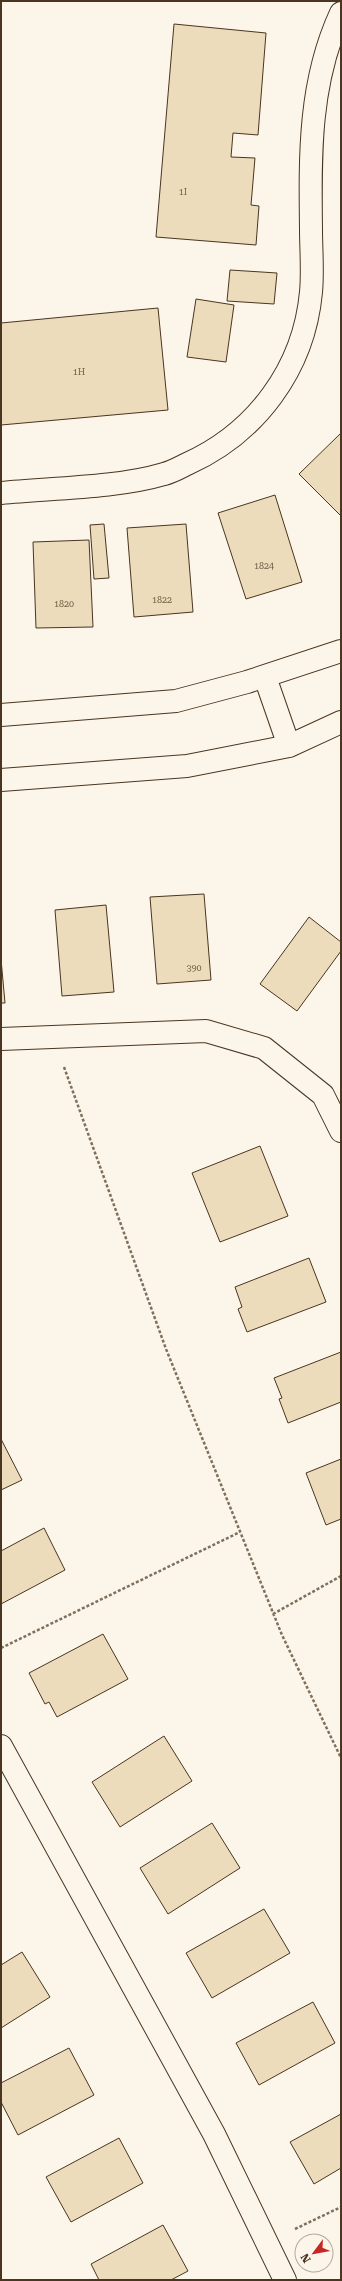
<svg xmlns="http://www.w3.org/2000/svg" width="342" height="2281" viewBox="0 0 342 2281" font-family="'Roboto Serif',serif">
  <rect width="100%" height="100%" fill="#fbf6e9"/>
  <path fill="#ecdcbc" stroke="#4a3520" d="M174 24 266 33 258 135 233 133 231 157 255 158 251 205 259 206 256 245 156 237Z
    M230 270 277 273 274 304 227 301Z
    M196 299 234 305 226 362 187 357Z
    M158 308 168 410 1 425V323Z
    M341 433V516L299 474Z
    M275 495 302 582 246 599 218 513Z
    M104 524 109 578 94 579 90 525Z
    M186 524 193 612 134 617 127 528Z
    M89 540 93 627 36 628 33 542Z
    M204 894 211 980 157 984 150 897Z
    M106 905 114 992 62 996 55 910Z
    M309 917 341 942V951L297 1011 260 984Z
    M1 959 5 1003H1Z
    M260 1146 288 1216 220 1242 192 1173Z
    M309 1258 326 1302 247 1332 238 1309 242 1307 235 1287Z
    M341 1352V1402L288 1423 279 1399 282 1398 274 1378Z
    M1 1439 22 1480 1 1490Z
    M341 1459V1519L326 1525 306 1473Z
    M44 1528 65 1570 1 1604V1551Z
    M103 1634 128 1679 57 1717 49 1702 45 1704 29 1673Z
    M164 1736 192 1781 120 1827 92 1782Z
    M212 1823 240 1868 168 1914 140 1868Z
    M264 1909 290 1953 212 1998 186 1953Z
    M22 1952 50 1997 1 2028V1965Z
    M313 2002 335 2043 259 2085 236 2043Z
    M69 2048 94 2095 18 2135 1 2102V2083Z
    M341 2114V2168L314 2184 290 2142Z
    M119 2138 143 2183 71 2222 46 2177Z
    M163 2225 188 2271 171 2280H99L91 2264Z"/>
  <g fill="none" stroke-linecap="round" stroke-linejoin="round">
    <defs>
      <path id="minor" d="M1 493C51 488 117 488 164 474 172 472 179 468 187 464 256 433 304 369 311 292 313 271 311 250 311 229 310 154 309 82 341 13
        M265 677 289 746
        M1 715 176 701 247 682 341 651
        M1 780 187 766 289 746 341 722
        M1 1039 206 1031 264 1048 323 1095 341 1131
        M1 1746 214 2134 285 2280"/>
    </defs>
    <use href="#minor" stroke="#4a3520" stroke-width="24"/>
    <path stroke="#7f6f5c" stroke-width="2.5" stroke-dasharray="3 2" stroke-linecap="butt" d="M64 1067 166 1349 282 1635 341 1758
      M273 1614 341 1576
      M1 1648 240 1532
      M295 2229 341 2207"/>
    <use href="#minor" stroke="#fbf6e9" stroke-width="22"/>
  </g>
  <g text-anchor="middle" stroke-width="3" stroke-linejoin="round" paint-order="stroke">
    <g font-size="9" fill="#725f47">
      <text x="183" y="195">1I</text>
      <text x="79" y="375">1H</text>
      <text x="264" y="569">1824</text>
      <text x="162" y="603">1822</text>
      <text x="64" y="607">1820</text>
      <text x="194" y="971">390</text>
    </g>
  </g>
  <rect width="342" height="2281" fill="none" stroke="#4a3520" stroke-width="4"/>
  <g transform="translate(314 2253) rotate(238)"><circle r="19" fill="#fbf6e9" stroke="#b4a999"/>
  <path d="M0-3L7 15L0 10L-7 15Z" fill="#c62828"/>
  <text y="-6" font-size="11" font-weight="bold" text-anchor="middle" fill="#4a3520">N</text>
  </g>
</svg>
